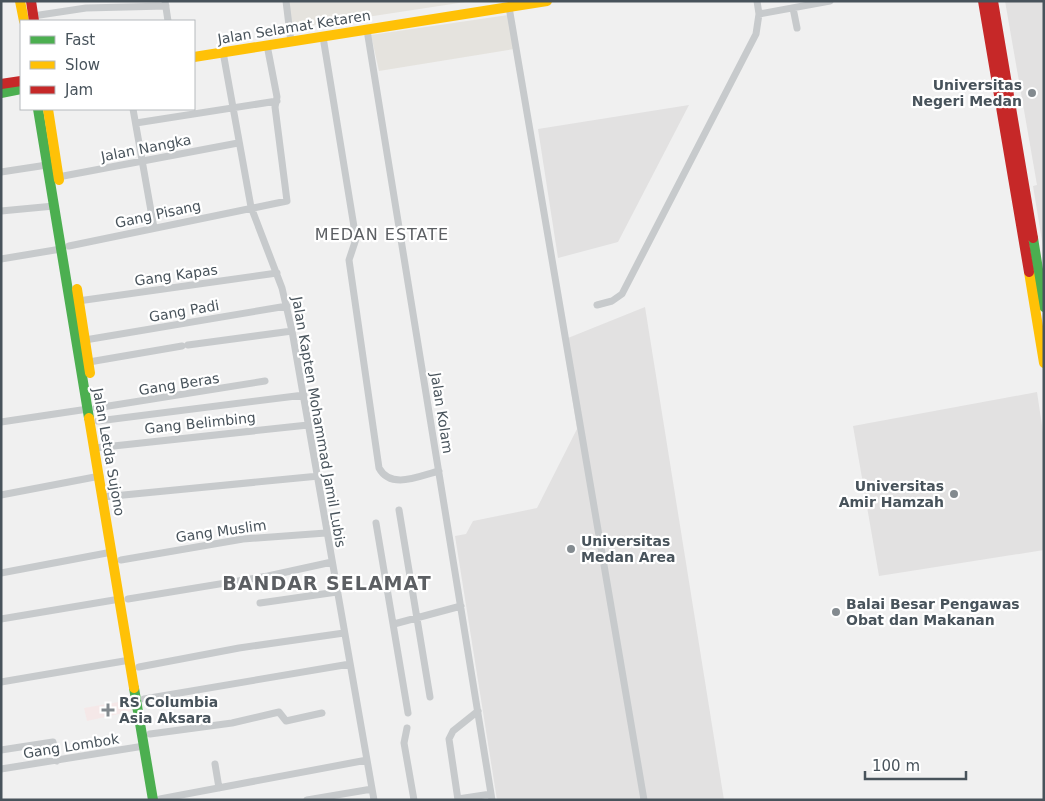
<svg xmlns="http://www.w3.org/2000/svg" width="1045" height="801" viewBox="0 0 1045 801" font-family="'DejaVu Sans',sans-serif">
  <rect width="100%" height="100%" fill="#f0f0f0"/>
  <path fill="#e5e3de" d="M284 1H472L288 29Z
    M508 15 514 49 379 71 371 35Z"/>
  <path fill="#e2e1e1" d="M1005 1H1044V253L1033 186 1037 185Z
    M689 105 618 242 558 258 538 129Z
    M645 307 724 800H497L455 536 466 534 473 521 537 508 577 429 563 340Z
    M1037 392 1044 439V550L879 576 853 426Z"/>
  <path fill="#f5e8e8" d="M130 700 132 711 87 721 84 708Z"/>
  <g fill="none" stroke-linecap="round" stroke-linejoin="round">
    <path stroke="#c7cacc" stroke-width="7" d="M165 1 168 21
      M286 1 291 42
      M509 7 644 800
      M793 8 797 28
      M759 14 830 1
      M33 16 86 8 166 6
      M367 30 492 800
      M323 37 356 239 349 260 379 468C391 490 419 476 439 471
      M223 52 251 207 282 288 292 331 374 800
      M133 109 154 228
      M136 123 277 101
      M1 172 47 165
      M58 177 238 143
      M1 211 54 206
      M69 246 287 201 275 107 277 97 267 45
      M1 259 61 249
      M78 301 277 273
      M597 305 612 301 622 294 756 34 759 14 757 1
      M85 340 287 306
      M188 345 292 331
      M89 362 182 346
      M96 408 265 381
      M98 421 304 395
      M1 422 88 409
      M95 448 308 425
      M1 495 100 476
      M103 497 319 476
      M399 510 430 697
      M376 523 408 713
      M121 560 243 539 326 533
      M1 573 112 552
      M128 599 268 576 332 562
      M260 603 337 592
      M1 619 120 599
      M394 624 461 606
      M139 667 239 648 344 633
      M1 682 130 660
      M144 699 350 664
      M407 728 404 743 414 800
      M150 734 232 723 279 712 286 721 322 713
      M1 750 53 742 57 761
      M215 764 219 788
      M1 769 144 746
      M160 799 367 760
      M458 799 491 794
      M307 800 372 789
      M458 800 449 739 453 731 478 711"/>
    <path stroke="#4caf50" stroke-width="10" d="M1 93 21 89
      M38 109 89 418
      M1033 238 1044 307
      M134 688 153 800"/>
    <path stroke="#ffc107" stroke-width="10" d="M20 1 24 21
      M194 57 547 1
      M48 109 59 180
      M1029 272 1044 363
      M77 289 90 373
      M89 418 134 688"/>
    <path stroke="#c62828" stroke-width="10" d="M31 1 34 21
      M983 1 1029 272
      M993 1 1033 238
      M1 84 21 81"/>
  </g>
  <g fill="#838a8f" stroke="#fff" stroke-width="2">
    <circle cx="1032" cy="93" r="5"/>
    <circle cx="954" cy="494" r="5"/>
    <circle cx="571" cy="549" r="5"/>
    <circle cx="836" cy="612" r="5"/>
    <path d="M105.5 702.5h5v5h5v5h-5v5h-5v-5h-5v-5h5z"/>
  </g>
  <g text-anchor="middle" stroke-width="4.5" stroke-linejoin="round" paint-order="stroke">
    <g font-size="14" fill="#48535b" stroke="#fff">
      <text transform="translate(294 27) rotate(-9)" y="5">Jalan Selamat Ketaren</text>
      <text transform="translate(146 148) rotate(-11)" y="5">Jalan Nangka</text>
      <text transform="translate(158 214) rotate(-12)" y="5">Gang Pisang</text>
      <text transform="translate(176 275) rotate(-8)" y="5">Gang Kapas</text>
      <text transform="translate(184 311) rotate(-10)" y="5">Gang Padi</text>
      <text transform="translate(179 384) rotate(-9)" y="5">Gang Beras</text>
      <text transform="translate(442 413) rotate(81)" y="5">Jalan Kolam</text>
      <text transform="translate(319 422) rotate(80)" y="5">Jalan Kapten Mohammad Jamil Lubis</text>
      <text transform="translate(200 423) rotate(-6)" y="5">Gang Belimbing</text>
      <text transform="translate(109 452) rotate(80)" y="5">Jalan Letda Sujono</text>
      <text transform="translate(221 531) rotate(-8)" y="5">Gang Muslim</text>
      <text transform="translate(71 746) rotate(-9)" y="5">Gang Lombok</text>
    </g>
    <g font-size="14" font-weight="bold" fill="#48535b" stroke="#fff" text-anchor="start">
      <text x="1022" y="90" text-anchor="end">Universitas<tspan x="1022" dy="16">Negeri Medan</tspan></text>
      <text x="944" y="491" text-anchor="end">Universitas<tspan x="944" dy="16">Amir Hamzah</tspan></text>
      <text x="581" y="546">Universitas<tspan x="581" dy="16">Medan Area</tspan></text>
      <text x="846" y="609">Balai Besar Pengawas<tspan x="846" dy="16">Obat dan Makanan</tspan></text>
      <text x="119" y="707">RS Columbia<tspan x="119" dy="16">Asia Aksara</tspan></text>
    </g>
    <g font-size="16" letter-spacing="1" fill="#5c5f63" stroke="#fff">
      <text x="382" y="240">MEDAN ESTATE</text>
    </g>
    <g font-size="19" font-weight="bold" letter-spacing="1" fill="#5c5f63" stroke="#fff">
      <text x="327" y="590">BANDAR SELAMAT</text>
    </g>
  </g>
  <rect width="1045" height="801" fill="none" stroke="#48535b" stroke-width="5"/>
  <rect x="20" y="20" width="175" height="90" fill="#ffffff" stroke="#b6babd"/>
  <rect x="30" y="36" width="25" height="8" fill="#4caf50" stroke="#b6babd"/>
  <text x="65" y="45" font-size="15" fill="#48535b">Fast</text>
  <rect x="30" y="61" width="25" height="8" fill="#ffc107" stroke="#b6babd"/>
  <text x="65" y="70" font-size="15" fill="#48535b">Slow</text>
  <rect x="30" y="86" width="25" height="8" fill="#c62828" stroke="#b6babd"/>
  <text x="65" y="95" font-size="15" fill="#48535b">Jam</text>
  <path d="M865 771v8h101v-8" fill="none" stroke="#48535b" stroke-width="2.5"/>
  <text x="872" y="771" font-size="15" fill="#48535b" stroke="#ffffff" stroke-width="4" paint-order="stroke">100 m</text>
</svg>
